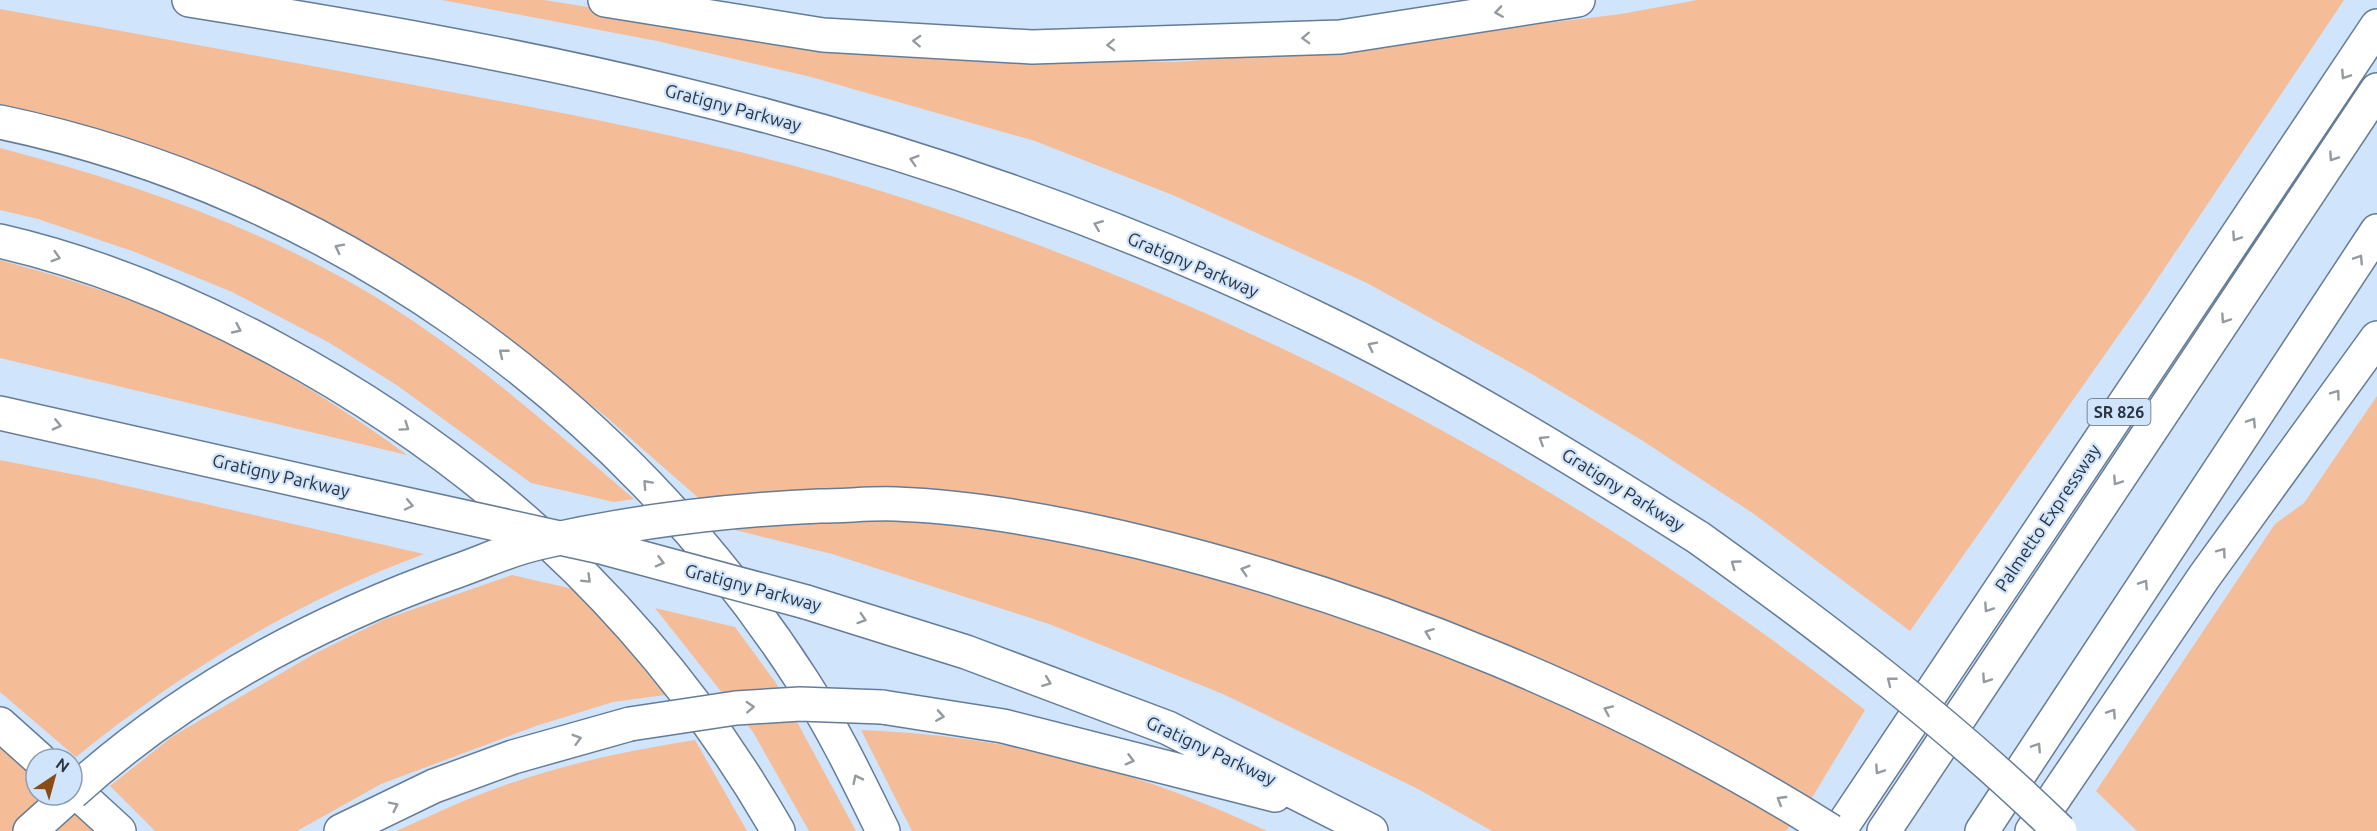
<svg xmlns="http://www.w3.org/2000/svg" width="2377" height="831" viewBox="0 0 2377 831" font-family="Ubuntu,sans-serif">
  <rect width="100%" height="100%" fill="#d0e4fc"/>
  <path fill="#f5bd97" d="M442 0H544L778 37 1099 61 1176 62 1322 51 1621 14 1697 0H2344L2144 299 1910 631 1754 514 1643 441 1530 373 1367 283 1175 196 1035 141 811 77 657 41Z
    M0 9C140 34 279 60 419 86 582 116 745 147 903 198 1251 310 1577 484 1865 710L1813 796 1786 831H1492L1418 789 1223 694 1049 624 832 554 735 530 605 416 486 321 349 234 212 170 153 146 36 112 0 104Z
    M0 148C147 186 293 239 419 325 495 377 564 439 634 499L614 502 531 483 398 386 328 342 232 292 135 252 38 219 0 210Z
    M0 260C54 275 110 291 162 313 250 349 330 399 407 455L0 358Z
    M2377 396V831H2137L2096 791 2275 524 2304 503Z
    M0 460 92 478 424 554C297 601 181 672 76 757L0 692Z
    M512 575 573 589 601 617 665 695 613 702 536 726 381 784 297 831H155L110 786 173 736 314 654 385 619Z
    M655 608 735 627 776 683 856 831H809L753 732Z
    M861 730C1009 736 1133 768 1267 831H912Z
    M0 739 36 770V795H62L101 831H0Z
    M695 740 747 831H396C424 819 452 805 481 794 550 767 623 751 695 740Z"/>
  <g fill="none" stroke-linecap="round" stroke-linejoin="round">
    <defs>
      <path id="motorway" d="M189 0C352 26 516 54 676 93 893 145 1110 219 1312 316 1446 380 1573 458 1699 538
        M605 0 823 35 1032 47 1340 37 1578 0
        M0 122C330 191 620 398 802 680 833 728 858 780 883 831
        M0 241C96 263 189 302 276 349 488 463 658 622 778 831
        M0 413 351 492
        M806 602 966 652 1168 728 1371 831
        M882 707 1003 726 1275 795
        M0 724 39 759
        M72 788 119 831
        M30 831 70 795
        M341 831 434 786 513 757 630 724
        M1839 831 2377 26
        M1884 831 2377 90
        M1982 831 2377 231
        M2032 831 2204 577 2377 338"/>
    </defs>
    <use href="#motorway" stroke="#657c97" stroke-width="36"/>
    <use href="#motorway" stroke="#fff" stroke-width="33"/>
    <defs>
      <path id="motorway-bridge" d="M351 492 605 548 806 602
        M1699 538C1826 629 1948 722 2060 831
        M630 724 736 708 800 704 882 707
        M72 793C183 692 316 621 457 571 483 562 510 549 538 543 630 522 725 510 820 506 845 506 871 503 896 504 978 507 1061 523 1140 542 1377 599 1625 701 1831 831"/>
    </defs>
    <use href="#motorway-bridge" stroke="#657c97" stroke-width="36" stroke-linecap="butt"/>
    <use href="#motorway-bridge" stroke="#fff" stroke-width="33"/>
  </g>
  <defs><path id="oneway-chevron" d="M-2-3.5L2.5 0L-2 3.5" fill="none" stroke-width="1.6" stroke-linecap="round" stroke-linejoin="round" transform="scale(1.5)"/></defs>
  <g stroke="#949aa0">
    <use href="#oneway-chevron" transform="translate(1499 12) rotate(171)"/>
    <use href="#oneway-chevron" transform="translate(1306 38) rotate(178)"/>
    <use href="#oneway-chevron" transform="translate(917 41) rotate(-177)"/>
    <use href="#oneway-chevron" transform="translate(1111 45) rotate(178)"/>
    <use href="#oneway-chevron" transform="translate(2345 75) rotate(123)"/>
    <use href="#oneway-chevron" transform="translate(2333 157) rotate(124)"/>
    <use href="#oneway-chevron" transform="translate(914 160) rotate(-163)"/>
    <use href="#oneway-chevron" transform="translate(1098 225) rotate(-158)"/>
    <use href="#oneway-chevron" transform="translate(2236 237) rotate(124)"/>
    <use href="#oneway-chevron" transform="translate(339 248) rotate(-153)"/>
    <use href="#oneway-chevron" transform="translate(56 257) rotate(17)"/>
    <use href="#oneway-chevron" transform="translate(2359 259) rotate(-57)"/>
    <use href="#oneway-chevron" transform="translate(2225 319) rotate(124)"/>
    <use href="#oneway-chevron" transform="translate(237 329) rotate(25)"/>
    <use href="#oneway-chevron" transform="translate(1372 346) rotate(-153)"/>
    <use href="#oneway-chevron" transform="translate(503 353) rotate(-141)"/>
    <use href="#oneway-chevron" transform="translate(2336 394) rotate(-54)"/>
    <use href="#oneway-chevron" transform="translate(2252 422) rotate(-57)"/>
    <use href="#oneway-chevron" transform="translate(57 425) rotate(13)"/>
    <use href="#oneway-chevron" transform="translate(405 427) rotate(35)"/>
    <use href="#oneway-chevron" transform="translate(1543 440) rotate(-148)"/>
    <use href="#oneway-chevron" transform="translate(2117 481) rotate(124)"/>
    <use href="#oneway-chevron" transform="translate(647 484) rotate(-133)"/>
    <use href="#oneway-chevron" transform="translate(409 505) rotate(12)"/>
    <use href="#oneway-chevron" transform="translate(2222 552) rotate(-54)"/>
    <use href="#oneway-chevron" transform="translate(660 562) rotate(15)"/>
    <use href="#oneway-chevron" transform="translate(1735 564) rotate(-144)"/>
    <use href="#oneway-chevron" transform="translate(1245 570) rotate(-163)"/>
    <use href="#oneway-chevron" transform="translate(587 579) rotate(44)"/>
    <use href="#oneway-chevron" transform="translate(2144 584) rotate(-57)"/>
    <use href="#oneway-chevron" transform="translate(1988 608) rotate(124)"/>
    <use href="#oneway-chevron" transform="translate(862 619) rotate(18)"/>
    <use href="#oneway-chevron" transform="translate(1429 633) rotate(-159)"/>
    <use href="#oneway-chevron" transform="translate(1986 679) rotate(124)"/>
    <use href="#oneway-chevron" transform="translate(1891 681) rotate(-141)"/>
    <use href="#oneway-chevron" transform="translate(1047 682) rotate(21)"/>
    <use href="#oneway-chevron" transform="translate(750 707) rotate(-3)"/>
    <use href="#oneway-chevron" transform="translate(1608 710) rotate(-156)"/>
    <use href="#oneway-chevron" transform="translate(2112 713) rotate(-56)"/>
    <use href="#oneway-chevron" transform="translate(940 716) rotate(9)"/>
    <use href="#oneway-chevron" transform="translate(577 739) rotate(-16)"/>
    <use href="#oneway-chevron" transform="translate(2037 747) rotate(-57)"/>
    <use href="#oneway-chevron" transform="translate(1130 760) rotate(15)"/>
    <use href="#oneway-chevron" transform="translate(1879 770) rotate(124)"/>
    <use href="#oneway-chevron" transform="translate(857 779) rotate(-116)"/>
    <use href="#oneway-chevron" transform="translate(1781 800) rotate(-149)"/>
    <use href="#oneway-chevron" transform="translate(394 806) rotate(-26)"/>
  </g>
  <g text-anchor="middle" stroke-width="4.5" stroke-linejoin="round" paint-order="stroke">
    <rect fill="#d0e4fc" stroke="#5c6978" stroke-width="1.5" x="2087.5" y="399" width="63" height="26" rx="4.5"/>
    <g font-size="16" font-weight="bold" fill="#2a3440">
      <text x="2119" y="418">SR 826</text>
    </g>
    <g font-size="18" fill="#2a3440" stroke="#d0e4fc">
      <text transform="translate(733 108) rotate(15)" y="6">Gratigny Parkway</text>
      <text transform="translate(1193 265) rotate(23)" y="6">Gratigny Parkway</text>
      <text transform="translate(281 476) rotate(13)" y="6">Gratigny Parkway</text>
      <text transform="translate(1623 490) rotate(32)" y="6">Gratigny Parkway</text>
      <text transform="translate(2048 518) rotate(-56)" y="6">Palmetto Expressway</text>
      <text transform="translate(753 588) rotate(15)" y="6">Gratigny Parkway</text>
      <text transform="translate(1211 751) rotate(25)" y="6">Gratigny Parkway</text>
    </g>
  </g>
  <g transform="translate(54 777) rotate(36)"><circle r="28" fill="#d0e4fc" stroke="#8e9eb1" stroke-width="1.5"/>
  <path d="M0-4.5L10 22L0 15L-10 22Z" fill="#8b4b14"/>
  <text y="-9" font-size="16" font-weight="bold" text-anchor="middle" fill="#2a3440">N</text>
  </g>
</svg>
